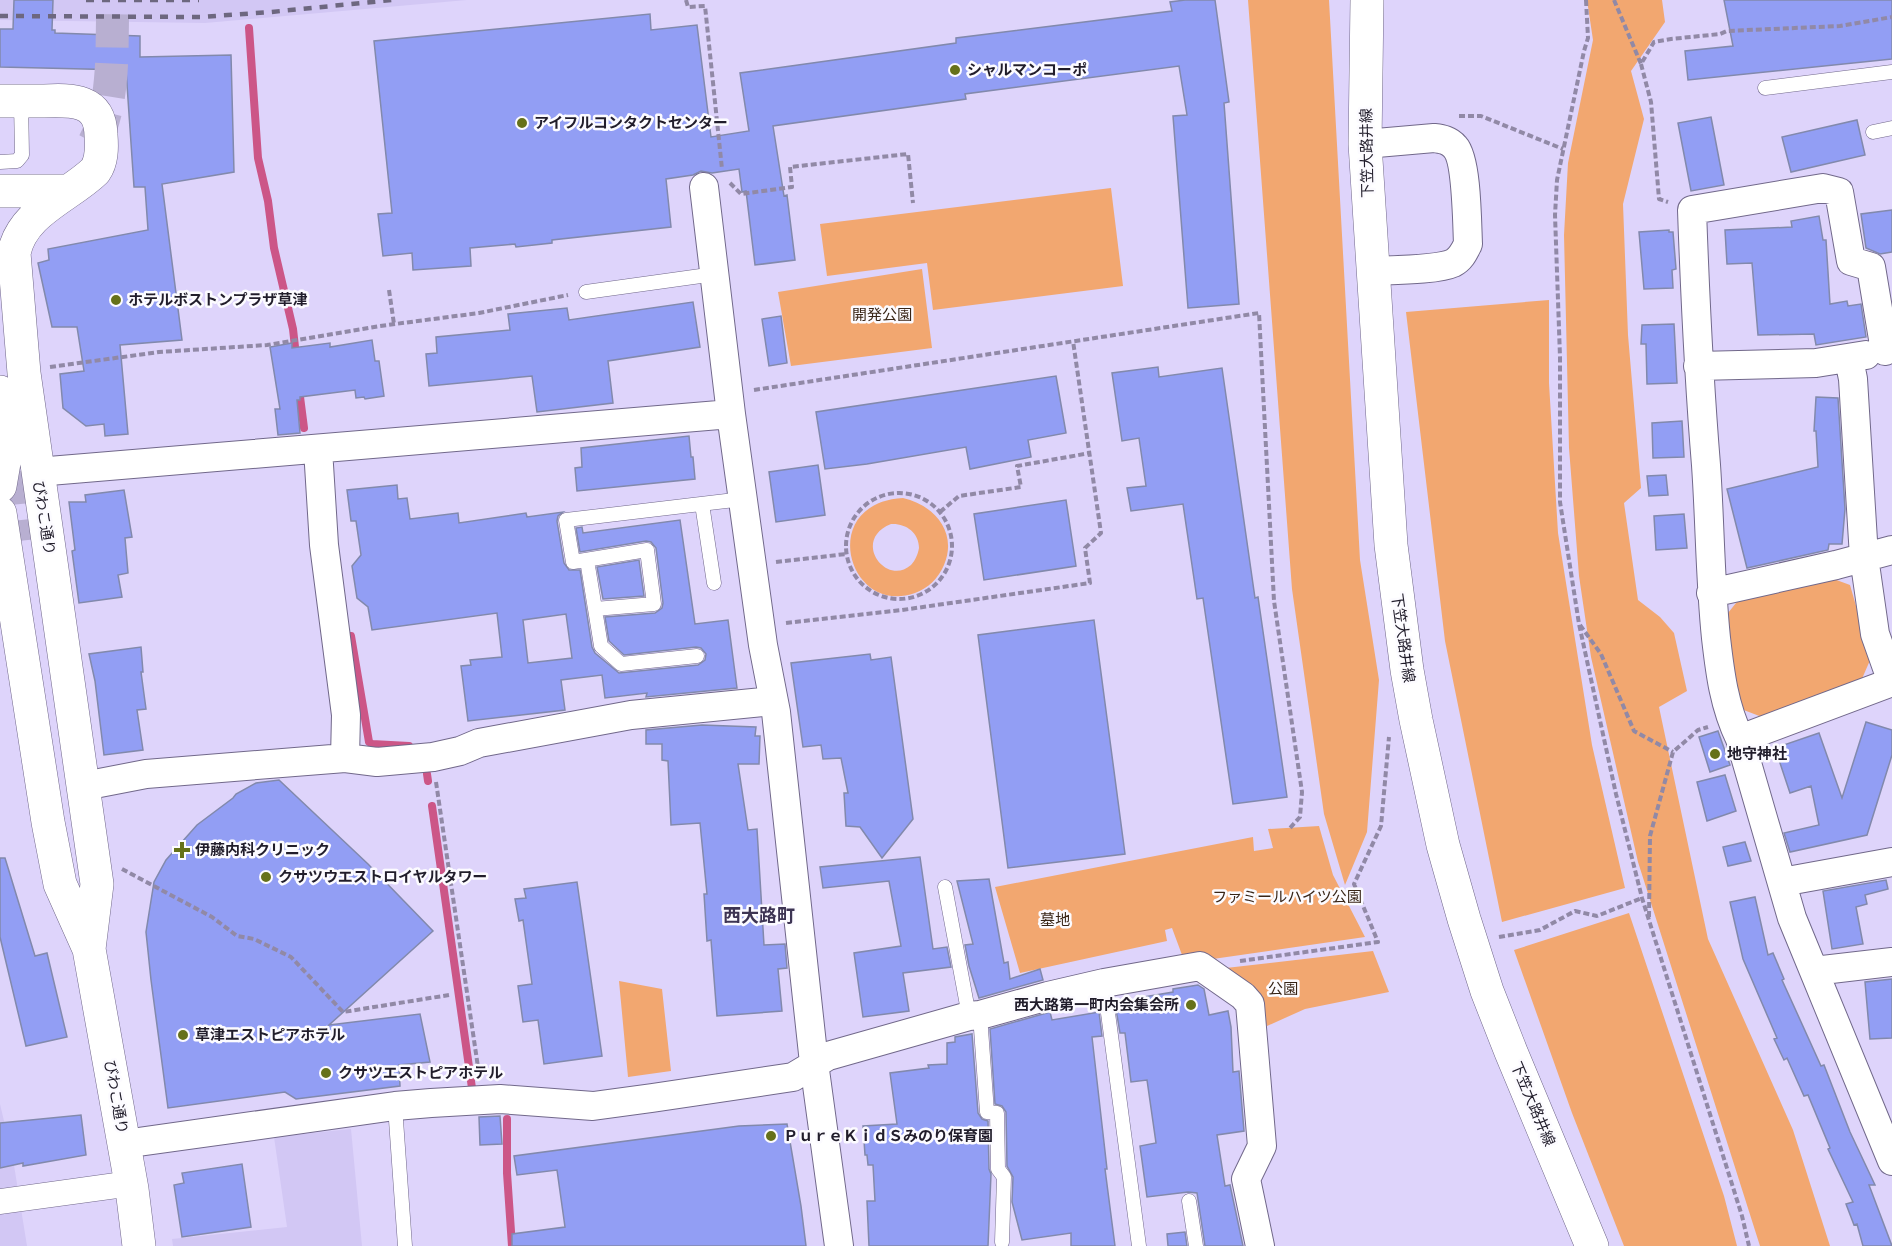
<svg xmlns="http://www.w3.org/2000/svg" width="1892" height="1246" viewBox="0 0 1892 1246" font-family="'Titillium Web','Noto Sans JP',sans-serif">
  <rect width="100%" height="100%" fill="#ded4fb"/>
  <path fill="#d2c7f4" d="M0 0H467L205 23 0 20Z
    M0 1104 13 1159 27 1246H0Z
    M351 1129 362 1246H173L172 1239 287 1227 274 1137Z"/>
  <path fill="#f2a770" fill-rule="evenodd" d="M1248 0H1329L1360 560 1379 680 1367 832 1345 885 1324 814 1292 589Z
    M1587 0H1662L1665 22 1631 71 1644 119 1623 204 1628 335 1641 488 1624 503 1638 600 1660 617 1674 633 1687 691 1659 707 1708 939 1793 1130 1830 1246H1760L1638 862 1591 657 1579 576 1569 448 1564 235 1568 163 1593 40Z
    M1111 188 1123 286 933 310 927 263 827 276 820 224Z
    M922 269 932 348 791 366 778 292Z
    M1549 300V383L1558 533 1592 745 1625 888 1502 922 1445 641 1406 312Z
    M903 498C934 505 958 532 944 565 938 579 928 588 915 593 848 617 816 503 903 498ZM891 524C905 523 919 532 919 548 918 554 915 561 911 565 886 587 851 540 891 524Z
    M1831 578 1850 585 1871 658 1861 681 1762 717 1741 709 1733 679 1728 613 1740 598Z
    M1319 826 1333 875 1365 937 1185 963 1172 928 1165 930 1167 941 1020 973 995 887 1253 837 1254 851 1273 848 1268 829Z
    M1629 913 1724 1196 1737 1246H1624L1572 1113 1514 950Z
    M1373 951 1389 992 1305 1009 1267 1026 1255 994 1226 968Z
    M619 981 662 989 671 1071 628 1077Z"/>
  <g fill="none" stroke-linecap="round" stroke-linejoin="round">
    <path stroke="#cc5687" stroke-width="8" d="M249 28 258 158 268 201 274 248 293 329 296 356
      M299 389 304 428
      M351 636 369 742 372 744 409 746
      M427 774 428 781
      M432 806 472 1088
      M507 1119V1173L512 1246"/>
  </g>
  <path fill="#929ef4" stroke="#8289ac" stroke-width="1.5" fill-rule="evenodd" d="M14 0H53L52 30H55V33L140 36V57L231 55 234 172 162 184 182 340 120 345 128 434 105 436 104 424 86 426 63 408 60 374 84 371 77 327H52L38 263 49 260 48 249 148 230 145 187H134L126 70 0 67V29H13Z
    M1185 0H1215L1229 102 1224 103 1239 304 1188 308 1173 116 1187 115 1179 66 965 94 966 99 773 126 784 196 787 195 795 260 755 265 746 191 742 192 739 169 712 173 701 171 693 175 666 179 671 227 552 240V243L516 247 515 244 470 248 471 266 413 270 412 253 383 256 378 214 392 213 374 41 650 14 651 30 697 25 711 137 749 131 740 73 956 43V38L1172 11 1170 2Z
    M1724 0H1892V59L1688 80 1685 51 1733 46Z
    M1711 117 1724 185 1691 191 1678 123Z
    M1857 120 1865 155 1791 172 1782 137Z
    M1892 210V252L1880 254 1866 248 1861 214Z
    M1819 216 1823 240H1826L1830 304 1847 301 1848 306 1861 304 1866 337 1816 345 1814 334 1758 335 1752 263 1727 264 1725 230 1792 227 1791 221Z
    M1669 230V232H1673L1676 269 1672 270 1673 288 1644 289 1639 232Z
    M693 302 700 347 608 361 613 403 537 412 532 376 429 386 426 354 437 353 436 337 510 330 508 314 567 308 569 320Z
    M781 316 787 363 769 366 762 319Z
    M1674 324 1677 383 1647 384 1646 344H1641L1642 325Z
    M372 340 375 361H379L384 396 365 399 364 397 356 398 355 390 300 397V400H297L300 433 278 435 275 409H280L270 347 292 343V348L330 343V347Z
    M1158 367 1159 377 1222 368 1255 598 1258 597 1287 797 1233 804 1203 598 1197 599 1183 504 1131 511 1127 488 1146 486 1139 438 1122 441 1112 373Z
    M1056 376 1066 433 1028 440 1031 457 970 469 966 447 867 464 825 469 816 412Z
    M1816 397 1838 398 1845 509 1842 544H1829L1828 550 1747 568 1727 489 1818 467 1816 431H1814Z
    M1682 421 1684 457 1653 458 1652 423Z
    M689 436 691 457H693L695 479 577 491 575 468 582 467 581 448Z
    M818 465 825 515 776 522 769 472Z
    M1666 475 1668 495 1649 496 1647 476Z
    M397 485 398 499 407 498 410 519 458 513 459 523 526 513 527 517 563 512 558 516 557 521 564 563 569 570H580L592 647 595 653 619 673 698 665 705 660 706 654 701 648 696 647 624 655 609 641 605 617 655 613 662 608 663 603 656 548 651 542 646 541 580 552 576 528 582 527 583 533 680 520 695 624 728 620 737 688 646 697 647 693 605 698 602 675 561 680 565 710 468 721 461 666 471 665 470 660 502 657 497 613 372 630 368 607 357 598 352 566 361 555 356 521H351L347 490ZM566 614 572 658 528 663 523 620Z
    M124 490 132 537 125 538 128 573 118 575 122 597 79 603 72 551 75 550 69 502H86L85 495Z
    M1066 500 1076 566 984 580 974 514Z
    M1684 514 1687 548 1656 550 1654 516Z
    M639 560 644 596 603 599 597 567Z
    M1094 620 1125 854 1008 868 978 635Z
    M141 647 143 672H141L146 709 137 710 143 750 104 755 95 681 89 654Z
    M870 654 871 660 891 657 913 819 882 858 860 827 846 826 844 793H848L841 758 823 759 821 745 803 747 791 663Z
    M1866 722 1892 730V755L1867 835 1790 852 1784 833 1819 825 1811 786 1790 793 1775 748 1819 733 1842 798Z
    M702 725 756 727 755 736H760L759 764H738L748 830 757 829 764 945 785 944 787 968 778 969 782 1011 717 1016 711 940 707 941 704 894H707L700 823 671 825 668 761 662 760V744H646V730Z
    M1718 731 1730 765 1710 772 1699 737Z
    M1725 775 1736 811 1707 821 1697 782Z
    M279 780 368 864 433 931 329 1025 420 1014 430 1062 399 1065 400 1086 296 1099 285 1092 168 1108 151 980 146 932 154 882 166 860 197 825 233 798 236 794 256 783Z
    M1745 842 1751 861 1728 866 1723 847Z
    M920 857 933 949 947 947 951 967 903 973 909 1011 863 1017 854 953 901 946 889 881 823 888 820 867Z
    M0 858H5L35 956 47 953 67 1037 26 1046 0 937Z
    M989 879 1004 963 1008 962 1010 979 1040 969 1043 980 979 998 969 966 965 945 973 944 957 881Z
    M1886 880 1888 889 1865 895 1867 904 1856 907 1863 944 1832 949 1823 891Z
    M577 882 602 1056 544 1064 538 1020 523 1022 518 986 532 984 523 920 519 921 515 899 526 898 524 889Z
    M1755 897 1768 955 1773 953 1784 979 1782 980 1821 1066 1824 1065 1850 1132 1875 1185H1869L1892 1246H1863L1857 1224 1854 1225 1846 1204 1853 1202 1828 1149 1830 1148 1808 1095 1804 1096 1787 1058 1784 1060 1774 1039 1777 1038 1743 959 1730 902Z
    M1892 979V1038L1870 1039 1865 982Z
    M1198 985 1204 989 1209 1015 1228 1011 1231 1027 1233 1072 1239 1071 1244 1131 1217 1135 1225 1186 1230 1185 1243 1246H1205L1197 1193 1188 1192 1147 1197 1140 1146 1156 1143 1147 1080 1131 1082 1125 1033H1120L1116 1009 1119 1008V1006L1144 1002 1143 997 1173 992V989Z
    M1050 1012 1052 1020 1099 1012 1102 1036 1092 1037 1107 1169H1105L1115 1246H1071V1233L1022 1240 1012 1202 1013 1177 1007 1166 1006 1112 1002 1106 995 1104 990 1029Z
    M972 1034 978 1113 982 1119 988 1121 989 1169 991 1174 988 1246H869L867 1201H875L873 1165H868L867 1155H865L863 1126 897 1124 890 1073 929 1068 928 1065 947 1064V1043L955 1042V1037Z
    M81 1115 86 1155 23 1166V1163L0 1168V1123Z
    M500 1116 502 1144 480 1145 479 1117Z
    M787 1124 801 1206 806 1246H512V1234L565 1227 557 1170 517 1175 514 1156 739 1126Z
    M242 1164 251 1227 182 1237 174 1185 184 1183 182 1173Z
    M1185 1232 1187 1246H1168L1167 1234Z"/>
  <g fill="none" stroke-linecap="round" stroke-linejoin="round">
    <path stroke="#b8afd1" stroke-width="33" stroke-dasharray="33 16" stroke-linecap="butt" d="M94 143C116 101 111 46 113 0
      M16 422 28 540"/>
    <defs>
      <path id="lane" d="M1765 88 1892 72
        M1873 132 1892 128
        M0 162 17 161 22 155 21 101
        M586 292 715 274
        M702 504 714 583
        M587 560 595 609
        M697 656 621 664 601 646 595 609 654 604 647 550 573 562 566 520 743 499
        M945 887 969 1016
        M1104 983 1139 1246
        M980 1015 987 1112 997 1113 998 1169 1004 1177 1002 1242
        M395 1106 405 1246
        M0 1196 130 1178
        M1189 1201 1196 1246
        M0 1207 132 1189"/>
      <path id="street" d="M1365 144 1434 138C1442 139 1449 140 1455 147 1467 160 1467 224 1468 244 1464 252 1461 259 1453 263 1438 270 1391 270 1372 271
        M704 187 731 414 763 645 776 712 814 1063 839 1246
        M1885 351 1871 267 1851 261 1839 192 1823 188 1692 210C1695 295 1699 380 1706 465 1710 522 1710 580 1716 638 1720 673 1724 706 1740 739L1792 918 1892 1161
        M1849 359 1853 379 1864 557 1875 634 1892 682
        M1698 366 1816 363 1866 355
        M318 449 324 545 346 715 345 758
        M37 472 731 414
        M1711 593 1836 565 1892 550
        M1740 739 1892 682
        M84 786 146 774 345 758 377 762 433 757 460 751 479 743 631 715 773 701
        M1782 882 1892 862
        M1814 971 1892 962
        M124 1144 395 1106 431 1103 500 1099 593 1106 652 1098 793 1077 828 1056 969 1016 980 1015 1048 996 1104 983 1200 966 1243 996 1250 1004 1262 1146 1246 1179 1260 1246"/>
      <path id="secondary" d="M1367 0 1365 144 1391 545 1407 670 1416 720 1443 845 1464 919 1487 991 1511 1052 1592 1246
        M0 101C14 101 28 101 42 101 71 100 100 98 101 135 102 148 102 161 95 171 68 197 22 212 14 253L24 373 97 884 89 949
        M0 191H69
        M0 392 7 445 0 486
        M0 513 48 822 60 884 89 949 132 1189 139 1246"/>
    </defs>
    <use href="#lane" stroke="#71688a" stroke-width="15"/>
    <use href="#street" stroke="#71688a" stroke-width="30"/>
    <use href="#secondary" stroke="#71688a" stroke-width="34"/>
    <path stroke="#9189a6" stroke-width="4" stroke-dasharray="6 3" stroke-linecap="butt" d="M686 0 688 7 705 6 722 169
      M1586 0 1588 38 1584 51 1557 180 1555 215 1560 357V502L1579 624 1616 794 1642 898 1742 1216 1749 1246
      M1614 0 1641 64 1654 42 1671 39 1720 34 1727 31 1840 26 1892 17
      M1641 64 1651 102 1659 199 1668 202
      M1459 116H1481L1563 149
      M730 183 741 194 792 187 790 167 908 154 913 203
      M389 290 394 324
      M50 367 159 352 267 345 380 326 479 313 568 295
      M754 390 1259 313 1274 601 1302 792 1300 817 1290 828
      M846 546a53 53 0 1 1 106 0a53 53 0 1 1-106 0Z
      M940 512 959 496 1021 487 1017 466 1090 453
      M776 562 846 554
      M786 623 902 610 1090 583 1085 548 1101 533 1073 341
      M1580 625 1601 654 1634 731 1673 752
      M436 782 479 1074
      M122 869 212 917 237 936 254 939 291 957 343 1012 449 995
      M1649 917 1650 836 1673 752 1698 730 1708 727
      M1499 937 1540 930 1575 911 1597 916 1642 898
      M1240 961 1378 942 1354 884 1381 826 1389 737"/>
    <use href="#lane" stroke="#fff" stroke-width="14"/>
    <use href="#street" stroke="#fff" stroke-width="28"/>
    <use href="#secondary" stroke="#fff" stroke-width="33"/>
    <path stroke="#6d677f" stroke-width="4.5" stroke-dasharray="8 8" stroke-linecap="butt" d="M86 0H199
      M0 16 201 17 271 12 392 0"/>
  </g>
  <g fill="#66711a" stroke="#fcfbff" stroke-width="2">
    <circle cx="955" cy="70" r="6"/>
    <circle cx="522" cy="123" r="6"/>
    <circle cx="116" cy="300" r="6"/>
    <circle cx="1715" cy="754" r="6"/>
    <path d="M179 841h6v6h6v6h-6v6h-6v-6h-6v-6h6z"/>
    <circle cx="266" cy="877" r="6"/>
    <circle cx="1191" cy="1005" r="6"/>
    <circle cx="183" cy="1035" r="6"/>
    <circle cx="326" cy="1073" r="6"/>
    <circle cx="771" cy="1136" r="6"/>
  </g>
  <g text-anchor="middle" stroke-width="5" stroke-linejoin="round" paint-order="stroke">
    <g font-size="15" font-weight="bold" fill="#211d2b" stroke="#fcfbff" text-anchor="start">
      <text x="967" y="75">シャルマンコーポ</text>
      <text x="534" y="128">アイフルコンタクトセンター</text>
      <text x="128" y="305">ホテルボストンプラザ草津</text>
      <text x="1727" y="759">地守神社</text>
      <text x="195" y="855">伊藤内科クリニック</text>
      <text x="278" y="882">クサツウエストロイヤルタワー</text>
      <text x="1179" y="1010" text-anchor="end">西大路第一町内会集会所</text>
      <text x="195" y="1040">草津エストピアホテル</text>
      <text x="338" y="1078">クサツエストピアホテル</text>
      <text x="783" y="1141">ＰｕｒｅＫｉｄＳみのり保育園</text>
    </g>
    <g font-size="15" fill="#211d2b" stroke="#fcfbff">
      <text transform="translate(1367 153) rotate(-91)" y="5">下笠大路井線</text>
      <text transform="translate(44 518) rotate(81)" y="5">びわこ通り</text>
      <text transform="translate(1403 638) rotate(82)" y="5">下笠大路井線</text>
      <text transform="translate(116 1097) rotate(80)" y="5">びわこ通り</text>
      <text transform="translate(1533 1104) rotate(67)" y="5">下笠大路井線</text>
    </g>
    <g font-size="15" fill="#382517" stroke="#fcfbff">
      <text x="882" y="320">開発公園</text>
      <text x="1287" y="902">ファミールハイツ公園</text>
      <text x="1055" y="925">墓地</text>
      <text x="1283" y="994">公園</text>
    </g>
    <g font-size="18" font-weight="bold" fill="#3d3453" stroke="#fcfbff">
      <text x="759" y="922">西大路町</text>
    </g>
  </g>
</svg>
